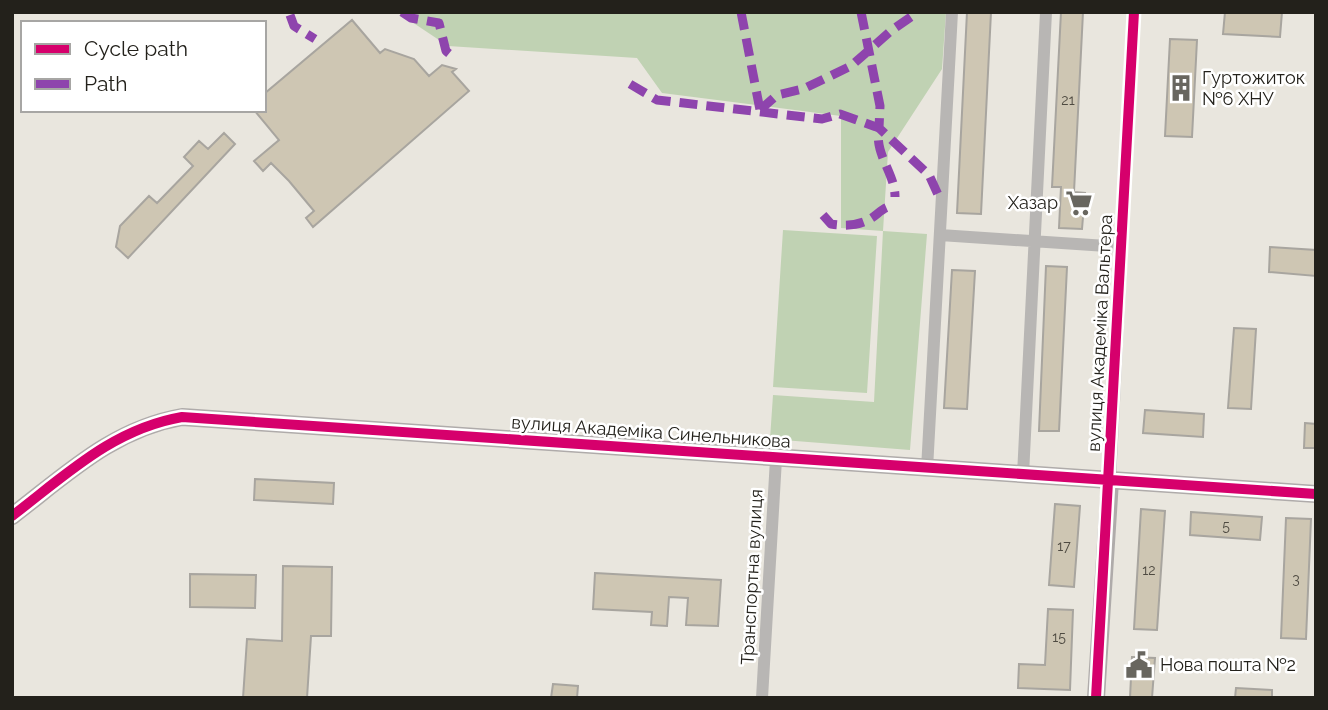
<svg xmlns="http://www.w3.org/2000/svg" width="1328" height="710" viewBox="0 0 1328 710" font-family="Raleway,sans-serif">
  <rect width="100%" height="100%" fill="#e9e6de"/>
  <path fill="#c0d2b3" d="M397 12H946L942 69 888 152 883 231 927 234 910 450 770 439 773 395 874 402 883 231 841 228V116L662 93 637 58 448 46Z
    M783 230 877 236 867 393 773 387Z"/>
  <path fill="#cec6b3" stroke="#a8a59f" stroke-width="2" d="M967 12H991L981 214 957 213Z
    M1061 12H1083L1074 192 1085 193 1082 229 1059 228 1061 187H1052Z
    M1225 12H1282L1280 37 1223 34Z
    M352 20 380 53 385 49 414 59 429 76 442 65 456 69 452 72 469 91 313 227 306 218 314 211 289 181 271 163 263 171 254 161 279 140 254 110H264V94Z
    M1170 39 1197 40 1192 137 1165 136Z
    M224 133 235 144 128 258 116 247 120 226 149 196 157 203 193 166 184 157 199 141 208 149Z
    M1270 247 1316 250V276L1269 272Z
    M1046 266 1067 267 1059 431H1039Z
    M952 270 975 271 967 409 944 408Z
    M1234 328 1256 329 1251 409 1228 408Z
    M1145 410 1204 414 1203 437 1143 433Z
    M1305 423 1316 424V448H1304Z
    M255 479 334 483 333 504 254 500Z
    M1055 504 1080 506 1074 587 1049 585Z
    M1141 509 1165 511 1157 630 1134 629Z
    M1191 512 1262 517 1260 540 1190 535Z
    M1286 518 1311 519 1306 639 1281 638Z
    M283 566 332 567 331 636H311L307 698H243L247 639 282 641Z
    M595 573 721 580 718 626 686 625 688 598 669 597 667 626 651 625 652 612 593 609Z
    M190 574 256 575 255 608 190 607Z
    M1048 609 1073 610 1070 690 1018 688 1019 664 1045 665Z
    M1132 657 1155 658 1152 698H1130Z
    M553 684 578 686 577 698H551Z
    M1236 688 1272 690V698H1235Z"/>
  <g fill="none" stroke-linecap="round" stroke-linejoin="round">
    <path stroke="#b8b6b4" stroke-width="12" d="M940 235 1122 247
      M927 469 952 12
      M1023 475 1046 12
      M1110 481 1134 12
      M762 698 776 459"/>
    <path stroke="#afabaa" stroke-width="18" d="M12 516C67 474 113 429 182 417L1316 494
      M1096 698 1110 481"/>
    <path stroke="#8e44ad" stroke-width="9" stroke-dasharray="18 9" stroke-linecap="butt" d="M402 12 411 18 439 23 446 51 456 59
      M741 12 760 110
      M861 12 880 106 879 128 929 175 941 201
      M290 15 294 26 315 39
      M630 84 657 100 822 119 840 114 879 128C874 155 895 172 895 197
      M760 110 777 95 803 89 851 66 892 30 918 12
      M823 215 831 224C844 226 858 226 870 219 879 214 883 206 895 206"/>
    <defs>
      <path id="cycleway" d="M12 516C67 474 113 429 182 417L1316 494
        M1096 698 1134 12"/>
    </defs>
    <use href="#cycleway" stroke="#fff" stroke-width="15"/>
    <use href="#cycleway" stroke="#d6006c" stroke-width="10"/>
  </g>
  <defs>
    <symbol id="building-bare" viewBox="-9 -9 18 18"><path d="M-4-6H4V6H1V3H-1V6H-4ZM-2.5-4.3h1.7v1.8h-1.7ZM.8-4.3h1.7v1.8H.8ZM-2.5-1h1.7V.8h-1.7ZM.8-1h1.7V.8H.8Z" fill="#68665f" stroke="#fff" stroke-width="2.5" paint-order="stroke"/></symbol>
    <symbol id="supermarket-bare" viewBox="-9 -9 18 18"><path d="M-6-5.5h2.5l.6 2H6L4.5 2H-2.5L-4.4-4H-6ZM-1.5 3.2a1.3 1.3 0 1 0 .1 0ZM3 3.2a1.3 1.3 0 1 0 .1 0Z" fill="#68665f" stroke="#fff" stroke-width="2.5" paint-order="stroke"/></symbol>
    <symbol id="civic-bare" viewBox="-9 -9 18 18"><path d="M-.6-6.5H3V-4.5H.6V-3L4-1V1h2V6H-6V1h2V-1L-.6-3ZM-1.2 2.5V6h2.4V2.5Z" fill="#68665f" stroke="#fff" stroke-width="2.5" paint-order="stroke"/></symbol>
  </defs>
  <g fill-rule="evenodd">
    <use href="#building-bare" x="1162" y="69" width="38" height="38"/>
    <use href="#supermarket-bare" x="1060" y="184" width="38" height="38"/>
    <use href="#civic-bare" x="1120" y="646" width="38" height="38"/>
  </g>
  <g text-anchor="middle" stroke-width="5" stroke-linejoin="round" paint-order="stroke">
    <g font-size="14" fill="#4e4a41">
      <text x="1068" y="105">21</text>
      <text x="1226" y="531">5</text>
      <text x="1064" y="551">17</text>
      <text x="1149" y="575">12</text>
      <text x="1296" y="584">3</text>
      <text x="1059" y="642">15</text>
    </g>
    <g font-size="18" fill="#23211b" stroke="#fff" text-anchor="start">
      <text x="1202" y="84">Гуртожиток<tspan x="1202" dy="21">№6 ХНУ</tspan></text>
      <text x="1058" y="209" text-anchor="end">Хазар</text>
      <text x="1160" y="671">Нова пошта №2</text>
    </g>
    <g font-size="18" fill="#23211b" stroke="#fff">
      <text transform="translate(1100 333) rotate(-87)" y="6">вулиця Академіка Вальтера</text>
      <text transform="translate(651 432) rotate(4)" y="6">вулиця Академіка Синельникова</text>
      <text transform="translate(752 577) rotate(-87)" y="6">Транспортна вулиця</text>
    </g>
  </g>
  <rect width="1328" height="710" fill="none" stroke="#23211b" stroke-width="28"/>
  <rect x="21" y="21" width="245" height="91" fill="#ffffff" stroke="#a7a6a4" stroke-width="2"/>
  <rect x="35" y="44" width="35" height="10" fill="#d6006c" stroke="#a7a6a4" stroke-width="2"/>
  <text x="84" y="56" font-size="21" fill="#23211b">Cycle path</text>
  <rect x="35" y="79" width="35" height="10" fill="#8e44ad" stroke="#a7a6a4" stroke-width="2"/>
  <text x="84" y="91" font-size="21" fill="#23211b">Path</text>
</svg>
